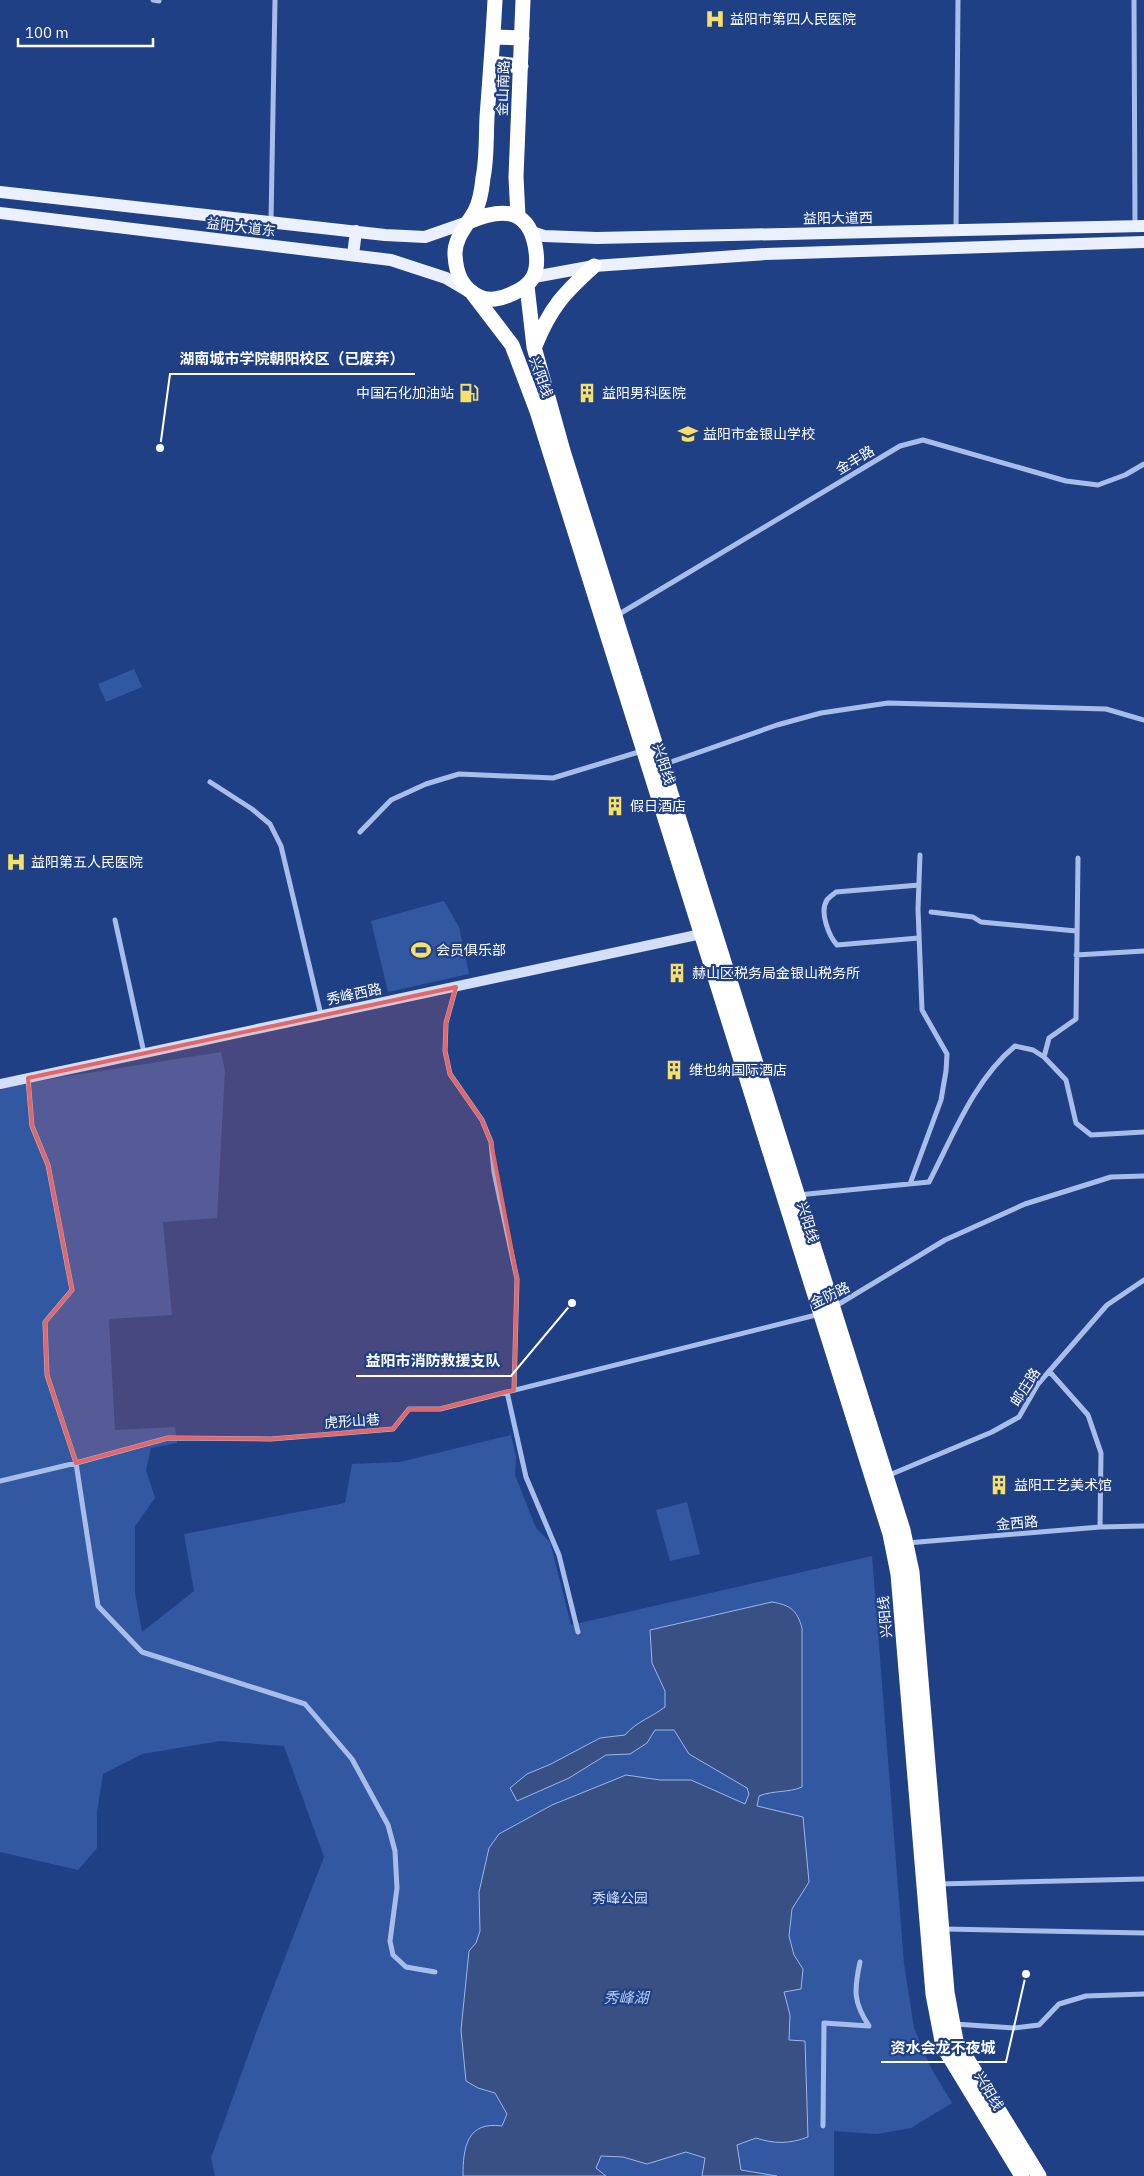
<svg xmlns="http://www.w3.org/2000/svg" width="1144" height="2176" viewBox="0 0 1144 2176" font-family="'IBM Plex Sans','Noto Sans SC',sans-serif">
  <rect width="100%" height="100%" fill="#204085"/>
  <path fill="#3358a2" d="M134 669 142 687 106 702 98 684Z
    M444 901 459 927 469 974 388 992 371 921Z
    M221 1052 225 1071 217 1218 163 1222 172 1315 109 1319 115 1430 175 1427 177 1443 151 1448 146 1470 155 1498 135 1526V1593L142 1632 194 1591 184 1534 345 1503 352 1464 400 1462 511 1435 516 1456 515 1475 536 1528 550 1542 571 1625 872 1556 904 1964 914 2028 931 2068 952 2103 911 2128 877 2134 834 2131V2176H215L211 2158 259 2025 324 1857 284 1746 220 1741 142 1754 103 1774 97 1812V1848L78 1870 0 1852V1087Z
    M687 1502 700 1554 670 1561 656 1510Z"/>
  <path fill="#385083" stroke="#9cb7eb" d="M772 1602C790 1605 797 1610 802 1628V1787C788 1793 774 1790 759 1796L757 1806 803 1817 809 1882 792 1909 789 1936 794 1955 803 1969 801 1989 784 1992 790 2015 789 2040 805 2041 808 2137C790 2144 774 2144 756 2138L737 2145 741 2170 777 2176H702L705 2158 686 2152 647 2164 623 2157 601 2156 596 2168 606 2176H463C463 2147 467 2121 502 2126L507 2114 495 2093 478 2088 466 2081 461 2030 469 1951 476 1943 480 1931 479 1892 489 1848 499 1834 552 1805 626 1775 660 1780H691L745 1804 749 1794 747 1788 689 1754 674 1730H655L647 1743 630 1754 606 1755 569 1778 517 1801 510 1788 527 1774 551 1764 600 1738 625 1735C636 1722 652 1717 665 1707V1691L652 1663 650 1630Z"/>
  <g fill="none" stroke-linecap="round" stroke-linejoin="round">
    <path stroke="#a8beea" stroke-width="5" d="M153 0 159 1
      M1134 0 1135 225
      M271 221 275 0
      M956 230 958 0
      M616 616 900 446 923 440 1066 481 1098 485 1125 475 1144 464
      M665 764 777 725 821 713 888 703 1106 709 1144 720
      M210 782 252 809 270 824 281 846 321 1015
      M360 832 391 800 426 784 459 774 553 778 642 751
      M919 885 836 892C834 894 829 897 827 900 819 912 829 936 837 945L919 938
      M931 912 973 917 981 922 1076 931
      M115 920 144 1053
      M1076 955 1144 951
      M456 987 446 1023 445 1051 450 1074 482 1120 491 1142 494 1172 517 1279 514 1390
      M1044 1057 1049 1038 1076 1019 1078 858
      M28 1078 32 1126 48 1165 72 1290 45 1322 47 1375 76 1463 98 1606 142 1652 305 1704 352 1759 388 1825 395 1851 397 1888 390 1941 393 1955 406 1967 435 1972
      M910 1184 941 1100 946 1071 947 1054 922 1010 918 909 920 855
      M798 1195 929 1182C953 1136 974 1080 1015 1046L1033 1050 1044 1057 1066 1080 1076 1123 1091 1135 1144 1132
      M834 1307 945 1240 1025 1204 1111 1177 1144 1176
      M1049 1371 1088 1415 1101 1453 1100 1527
      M507 1392 820 1314
      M887 1476 992 1432 1019 1417 1038 1384 1107 1305 1144 1280
      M0 1481 76 1463 168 1438 271 1439 393 1429 409 1409H440L507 1392 526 1477 559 1555 578 1632
      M907 1543 1100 1527 1144 1526
      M939 1884 1144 1879
      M945 1929 1144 1933
      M955 2024 1014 2028 1039 2025 1059 2004 1086 1996 1144 1994
      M823 2126 824 2023 869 2026C853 2002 854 1990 860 1962"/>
    <path stroke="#d3def7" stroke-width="10" d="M0 1084 706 933"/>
    <path stroke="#ebf0fe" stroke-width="12" d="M0 192 385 235 425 237 468 222
      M0 213 391 260 446 278 468 291
      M532 232 544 236 597 238 1144 226
      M353 255 356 231
      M534 277 594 266 766 254 1144 242"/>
    <path stroke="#fff" stroke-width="15" d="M493 37 522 38
      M491 63 521 66
      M518 216 516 177 523 0
      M468 222C499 209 527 206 535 245 540 271 535 285 509 295 501 299 489 301 480 297 462 289 456 274 455 255 454 238 468 224 475 211 480 202 482 188 483 178 487 158 486 137 487 117 490 78 493 39 495 0
      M527 286 534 347 563 451 903 1530 912 1572 947 1992 956 2041 1039 2176
      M473 294 512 345 537 411 890 1534 898 1574 933 1994 943 2046 1022 2176
      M535 346C550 308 564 293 594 266"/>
  </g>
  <path fill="#e26868" fill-opacity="0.2" stroke="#e26868" stroke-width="4" stroke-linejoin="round" d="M456 987 446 1023 445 1051 450 1074 482 1120 491 1142 517 1279 514 1390 440 1409H409L393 1429 271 1439 168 1438 76 1463 47 1375 45 1322 72 1290 48 1165 32 1126 28 1078Z"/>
  <defs>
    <symbol id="hospital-bare" viewBox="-9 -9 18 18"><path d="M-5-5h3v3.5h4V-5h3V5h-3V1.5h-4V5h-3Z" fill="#f7df68" stroke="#204085" stroke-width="2.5" paint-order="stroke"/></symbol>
    <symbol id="fuel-bare" viewBox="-9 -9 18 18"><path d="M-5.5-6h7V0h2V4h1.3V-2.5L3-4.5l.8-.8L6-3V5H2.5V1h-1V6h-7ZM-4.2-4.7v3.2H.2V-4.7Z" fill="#f7df68" stroke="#204085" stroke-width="2.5" paint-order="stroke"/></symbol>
    <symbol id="building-bare" viewBox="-9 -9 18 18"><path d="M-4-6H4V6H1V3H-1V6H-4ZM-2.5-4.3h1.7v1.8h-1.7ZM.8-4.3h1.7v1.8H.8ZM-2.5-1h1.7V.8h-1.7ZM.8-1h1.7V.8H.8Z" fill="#f7df68" stroke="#204085" stroke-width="2.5" paint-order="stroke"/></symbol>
    <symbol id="school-bare" viewBox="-9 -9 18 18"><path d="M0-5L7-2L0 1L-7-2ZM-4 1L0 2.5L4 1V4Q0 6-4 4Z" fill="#f7df68" stroke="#204085" stroke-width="2.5" paint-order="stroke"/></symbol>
    <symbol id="stadium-bare" viewBox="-9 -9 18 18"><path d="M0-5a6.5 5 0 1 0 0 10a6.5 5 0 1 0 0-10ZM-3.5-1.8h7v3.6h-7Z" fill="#f7df68" stroke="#204085" stroke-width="2.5" paint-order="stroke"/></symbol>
  </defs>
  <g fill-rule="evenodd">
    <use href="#hospital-bare" x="701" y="5" width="28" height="28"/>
    <use href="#fuel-bare" x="455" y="379" width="28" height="28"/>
    <use href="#building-bare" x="573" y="379" width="28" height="28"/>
    <use href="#school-bare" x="674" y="420" width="28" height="28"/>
    <use href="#building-bare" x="601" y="792" width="28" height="28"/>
    <use href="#hospital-bare" x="2" y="848" width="28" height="28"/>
    <use href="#stadium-bare" x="407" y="936" width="28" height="28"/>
    <use href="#building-bare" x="663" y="959" width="28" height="28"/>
    <use href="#building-bare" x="660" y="1056" width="28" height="28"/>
    <use href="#building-bare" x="985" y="1471" width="28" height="28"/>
  </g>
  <g text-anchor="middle" stroke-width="4.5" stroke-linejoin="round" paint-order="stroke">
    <g font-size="14" fill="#fff" stroke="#204085" text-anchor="start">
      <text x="730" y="24">益阳市第四人民医院</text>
      <text x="454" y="398" text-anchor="end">中国石化加油站</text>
      <text x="602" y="398">益阳男科医院</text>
      <text x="703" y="439">益阳市金银山学校</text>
      <text x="630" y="811">假日酒店</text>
      <text x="31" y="867">益阳第五人民医院</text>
      <text x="436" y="955">会员俱乐部</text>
      <text x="692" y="978">赫山区税务局金银山税务所</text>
      <text x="689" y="1075">维也纳国际酒店</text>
      <text x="1014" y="1490">益阳工艺美术馆</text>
    </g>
    <g font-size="14" fill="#fff" stroke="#204085">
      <text transform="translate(503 88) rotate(-88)" y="5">金山南路</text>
      <text transform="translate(838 218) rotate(-1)" y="5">益阳大道西</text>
      <text transform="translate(241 227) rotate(7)" y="5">益阳大道东</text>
      <text transform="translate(541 377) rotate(70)" y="5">兴阳线</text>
      <text transform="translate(855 460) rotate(-31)" y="5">金丰路</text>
      <text transform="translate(664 764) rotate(72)" y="5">兴阳线</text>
      <text transform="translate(354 994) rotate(-12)" y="5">秀峰西路</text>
      <text transform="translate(808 1222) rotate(73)" y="5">兴阳线</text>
      <text transform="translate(830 1295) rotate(-26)" y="5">金防路</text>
      <text transform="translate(1025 1387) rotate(-57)" y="5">邮庄路</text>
      <text transform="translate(352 1421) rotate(-4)" y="5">虎形山巷</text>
      <text transform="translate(1017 1523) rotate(-5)" y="5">金西路</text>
      <text transform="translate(885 1617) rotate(-95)" y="5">兴阳线</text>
      <text transform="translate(989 2091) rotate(59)" y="5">兴阳线</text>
    </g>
    <g font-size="14" fill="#ccdbf7" stroke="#204085">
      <text x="620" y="1903">秀峰公园</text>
    </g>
    <g font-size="15" font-style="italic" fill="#b3c8f1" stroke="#204085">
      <text x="626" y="2003">秀峰湖</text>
    </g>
  </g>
  <path fill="none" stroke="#fff" stroke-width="2" d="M160 448L170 374H415M572 1303L511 1376H356M1026 1974L1006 2062H881"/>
  <g fill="#fff" stroke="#204085" stroke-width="2">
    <circle cx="160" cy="448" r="5"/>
    <circle cx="572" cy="1303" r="5"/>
    <circle cx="1026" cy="1974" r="5"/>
  </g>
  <g font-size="15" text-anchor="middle" font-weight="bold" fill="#fff" stroke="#204085" stroke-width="4.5" stroke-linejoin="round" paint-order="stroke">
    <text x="292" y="364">湖南城市学院朝阳校区（已废弃）</text>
    <text x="433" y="1366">益阳市消防救援支队</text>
    <text x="943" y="2053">资水会龙不夜城</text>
  </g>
  <path d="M18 38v8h135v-8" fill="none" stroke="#ffffff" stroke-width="2.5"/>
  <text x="25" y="38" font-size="15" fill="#ffffff" stroke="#204085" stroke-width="4" paint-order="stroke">100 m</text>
</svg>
